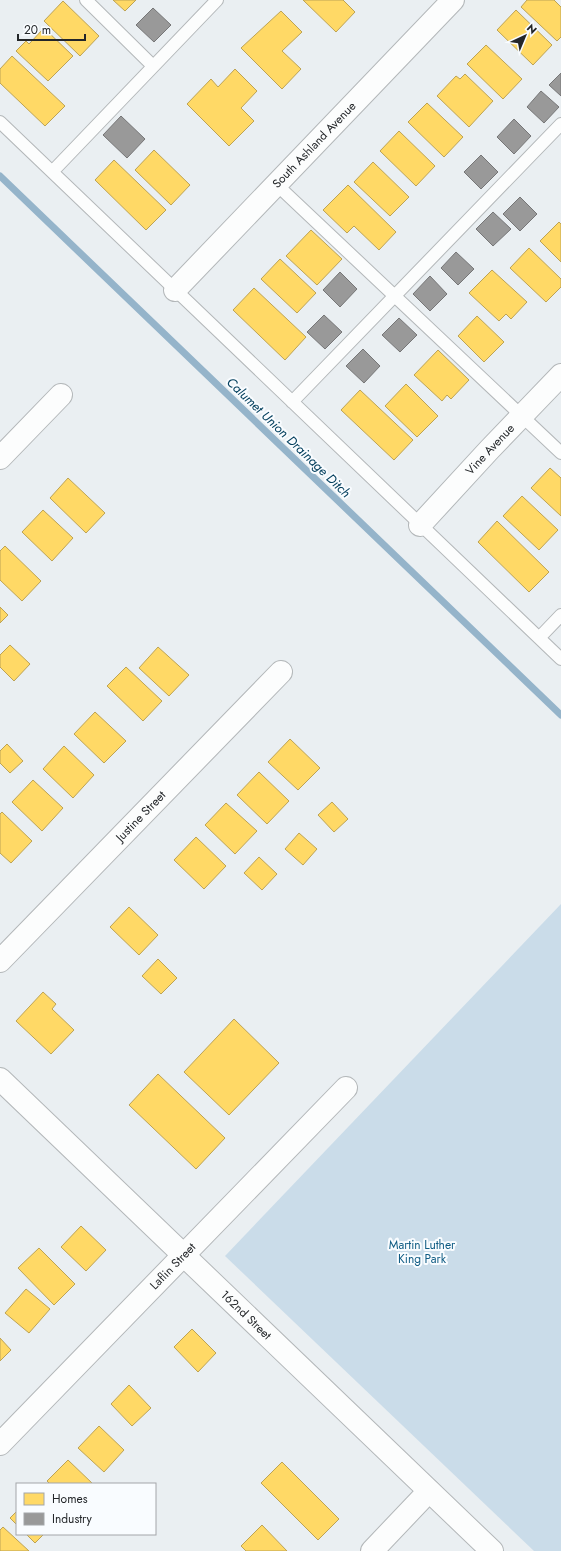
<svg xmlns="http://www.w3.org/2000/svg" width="561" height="1551" viewBox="0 0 561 1551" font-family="Jost,sans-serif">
  <rect width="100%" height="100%" fill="#eaeff2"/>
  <path fill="#cadce9" d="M561 904V1551H534L225 1256Z"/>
  <path fill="#ffd966" stroke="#bda354" d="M113 0H136L125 11Z
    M303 0H343L355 12 336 32Z
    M527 0H554L561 7V37L557 41 521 7Z
    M63 1 99 36 80 56 44 21Z
    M516 10 552 45 533 65 497 30Z
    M281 11 302 32 282 51 301 69 282 89 241 48Z
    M44 28 73 56 48 81 16 51 26 41 29 44Z
    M486 45 522 79 503 99 467 64Z
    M12 56 65 106 45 126 0 83V69Z
    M235 69 257 91 241 108 254 121 229 146 187 104 211 79 218 87Z
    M465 74 493 101 469 127 437 96 456 76 460 79Z
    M427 103 463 137 444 157 408 122Z
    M399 131 435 166 416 186 380 151Z
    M154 150 190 185 171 205 135 170Z
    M114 160 166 210 146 230 95 180Z
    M373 162 409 197 390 216 354 182Z
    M348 185 396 232 379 250 354 226 347 233 323 210Z
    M559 222 561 224V262L540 241Z
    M311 230 342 259 317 285 286 256Z
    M529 248 561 279V287L546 302 510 268Z
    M280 259 316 293 297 313 261 279Z
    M492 270 527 302 511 319 506 314 499 321 469 293Z
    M254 288 306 337 285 360 233 310Z
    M477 316 504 342 484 362 458 336Z
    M438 350 469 380 451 399 447 395 442 401 414 375Z
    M406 384 438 416 417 437 385 406Z
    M360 390 413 440 394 460 341 410Z
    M550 468 561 478V516L531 488Z
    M68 478 105 513 86 533 50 498Z
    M522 496 558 530 539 550 503 516Z
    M43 510 73 538 52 561 22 532Z
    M497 521 549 572 529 592 478 542Z
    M5 546 41 581 22 601 0 580V551Z
    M0 607 8 615 0 623Z
    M10 645 30 664 14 681 0 667V655Z
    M158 647 189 675 169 696 139 668Z
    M126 667 162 701 143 721 107 686Z
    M95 712 126 741 104 763 74 734Z
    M290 739 320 768 298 790 268 762Z
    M7 744 23 761 10 773 0 763V751Z
    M64 746 94 775 73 798 43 769Z
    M259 772 289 801 267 824 237 795Z
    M33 780 63 808 42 831 12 802Z
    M332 802 348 819 334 832 318 815Z
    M226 803 257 831 235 854 205 825Z
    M2 812 32 841 11 863 0 853V814Z
    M299 833 317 849 303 865 285 849Z
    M196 837 226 866 204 889 174 860Z
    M259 857 277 874 262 890 244 873Z
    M129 907 158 935 139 955 110 927Z
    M158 959 177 978 161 994 142 976Z
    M43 992 56 1004 52 1009 74 1030 51 1054 16 1021Z
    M234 1019 279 1063 229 1115 184 1072Z
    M158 1074 225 1138 196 1169 129 1105Z
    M81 1226 106 1250 86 1271 61 1247Z
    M39 1248 75 1284 54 1305 18 1268Z
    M26 1289 50 1309 29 1333 5 1313Z
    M192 1329 216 1353 198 1372 174 1347Z
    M0 1338 11 1350 0 1361Z
    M129 1385 151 1408 132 1426 111 1404Z
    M99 1426 124 1450 104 1472 78 1448Z
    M68 1460 93 1484H50L47 1481Z
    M282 1462 339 1519 318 1540 261 1483Z
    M17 1511V1525L10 1518Z
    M262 1525 287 1551H246L241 1546Z
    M3 1527 29 1551H0V1530Z
    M26 1534H44L35 1543Z"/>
  <path fill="#999" stroke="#767677" d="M153 8 171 25 154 42 136 25Z
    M561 73V96L549 85Z
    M541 91 559 107 544 123 527 107Z
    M121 116 145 139 127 158 103 135Z
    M514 119 531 136 514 154 497 137Z
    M481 155 498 172 481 189 464 172Z
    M520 197 537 214 520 231 503 214Z
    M493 212 511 229 493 246 476 229Z
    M456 252 474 269 458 285 441 268Z
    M340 272 357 289 340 307 323 290Z
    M430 276 447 294 430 311 413 294Z
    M324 315 342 332 325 349 307 332Z
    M399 318 417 335 400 352 382 335Z
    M363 349 380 366 364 383 346 366Z"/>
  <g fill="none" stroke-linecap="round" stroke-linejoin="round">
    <path stroke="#95b4ca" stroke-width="7" d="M0 176 561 715"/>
    <defs>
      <path id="lane" d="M86 0 153 66
        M0 122 561 659
        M52 172 217 0
        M276 184 561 453
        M292 402 561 124
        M539 638 561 615"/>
      <g id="street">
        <path id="s1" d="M175 290 453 0"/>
        <path d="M0 458 61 395"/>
        <path id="s2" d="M420 525 489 450 561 375"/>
        <path id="s3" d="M0 961 281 672"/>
        <path id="s4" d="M0 1079 492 1551"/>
        <path id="s5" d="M0 1444 346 1088"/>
        <path d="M372 1551 429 1491"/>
      </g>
    </defs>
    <use href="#lane" stroke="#b3b7b9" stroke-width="14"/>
    <use href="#street" stroke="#b3b7b9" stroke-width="24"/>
    <use href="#lane" stroke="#fcfdfd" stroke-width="12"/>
    <use href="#street" stroke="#fcfdfd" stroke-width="22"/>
  </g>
  <g text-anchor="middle" stroke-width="4" stroke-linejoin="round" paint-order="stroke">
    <g font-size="12" fill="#232629" stroke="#f9fcff">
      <text dy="4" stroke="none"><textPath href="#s1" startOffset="201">South Ashland Avenue</textPath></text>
      <text dy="4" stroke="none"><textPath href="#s2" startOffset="103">Vine Avenue</textPath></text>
      <text dy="4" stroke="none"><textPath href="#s3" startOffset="202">Justine Street</textPath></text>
      <text dy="4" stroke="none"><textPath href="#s5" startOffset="248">Laflin Street</textPath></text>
      <text dy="4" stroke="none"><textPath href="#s4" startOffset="341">162nd Street</textPath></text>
    </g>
    <g font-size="12" fill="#0e5b83" stroke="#f9fcff">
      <text x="422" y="1249">Martin Luther<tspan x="422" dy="14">King Park</tspan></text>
    </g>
    <g font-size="13" font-style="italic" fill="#05405e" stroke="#f9fcff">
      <text transform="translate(289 437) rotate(44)" y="5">Calumet Union Drainage Ditch</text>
    </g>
  </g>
  <rect x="16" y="1483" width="140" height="52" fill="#f9fcff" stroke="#a3a6a9"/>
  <rect x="24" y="1493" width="20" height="12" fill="#ffd966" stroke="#a3a6a9"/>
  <text x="52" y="1503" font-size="12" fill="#232629">Homes</text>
  <rect x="24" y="1513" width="20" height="12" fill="#999999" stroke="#a3a6a9"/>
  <text x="52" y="1523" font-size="12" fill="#232629">Industry</text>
  <g transform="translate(525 36) rotate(44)" stroke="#f9fcff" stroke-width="3" paint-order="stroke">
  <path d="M0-3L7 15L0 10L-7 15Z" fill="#232629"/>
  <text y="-6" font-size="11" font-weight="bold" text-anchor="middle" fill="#232629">N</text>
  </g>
  <path d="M18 34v6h67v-6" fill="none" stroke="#232629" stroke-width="2"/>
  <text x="24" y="34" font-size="12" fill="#232629" stroke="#f9fcff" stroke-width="3" paint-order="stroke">20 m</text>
</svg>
